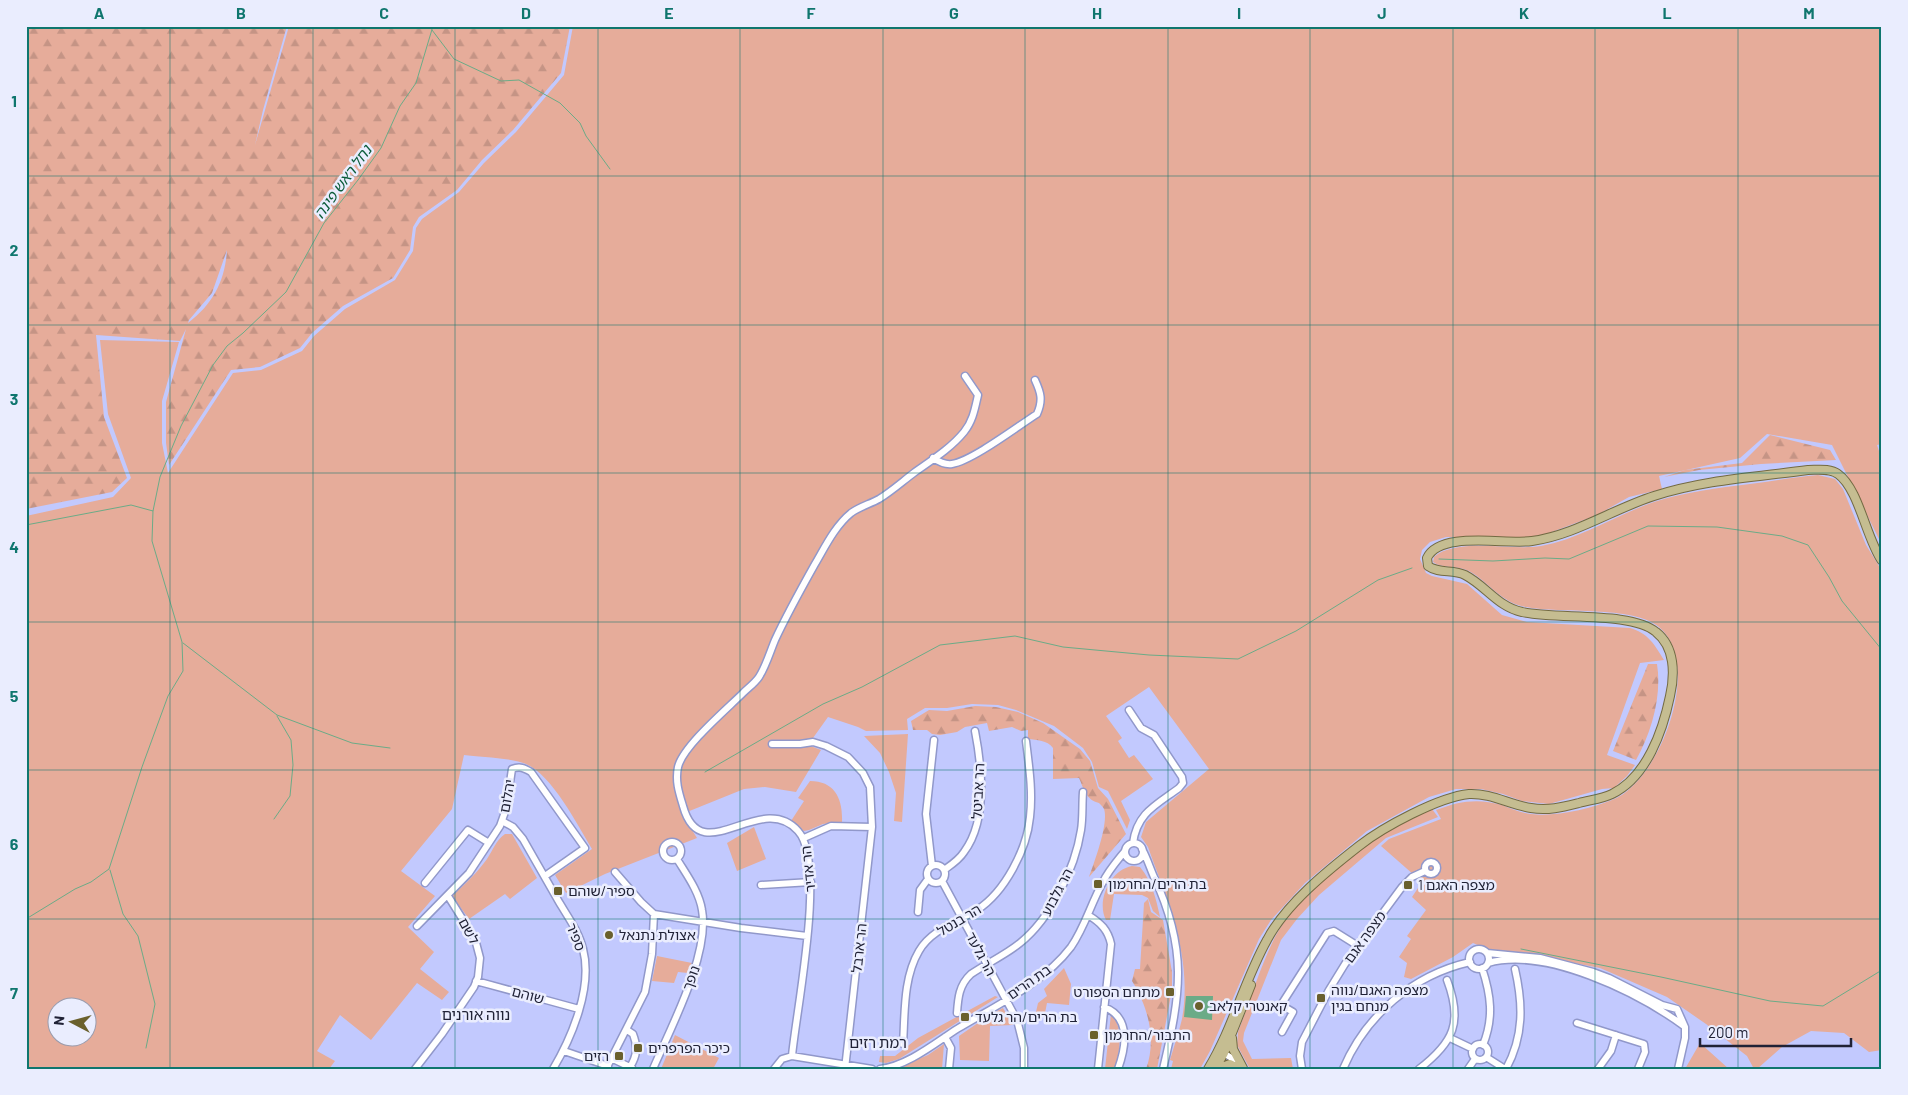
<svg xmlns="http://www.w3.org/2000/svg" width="1908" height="1095" viewBox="0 0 1908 1095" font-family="Barlow,'Noto Sans Hebrew',sans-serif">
  <defs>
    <pattern id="forest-firs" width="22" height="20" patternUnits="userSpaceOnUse" patternTransform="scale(1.25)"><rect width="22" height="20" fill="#e6ac9a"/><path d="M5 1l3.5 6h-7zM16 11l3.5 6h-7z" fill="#c59485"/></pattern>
  </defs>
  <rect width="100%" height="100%" fill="#c2c9fe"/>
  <path fill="#e6ac9a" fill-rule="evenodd" d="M573 26H1882V444L1877 445 1882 460V545L1832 445 1767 434 1740 458 1659 476 1662 489 1629 497 1597 515 1549 533 1531 537H1446L1430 542 1422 550 1420 559 1426 573 1432 576 1467 584 1502 615 1527 622 1630 628C1648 633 1655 645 1664 660L1640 663 1607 755 1635 765 1627 776 1614 788 1602 789 1549 804 1522 801 1503 794 1481 789H1456L1429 797 1367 831 1305 883 1271 920 1259 939 1210 1051 1200 1069H1171L1173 1061 1170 1060C1174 1046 1179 1032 1182 1019 1193 957 1168 903 1148 847L1141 837 1146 822 1209 769 1149 687 1106 716 1122 738 1118 741 1129 758 1134 755 1153 779 1121 801 1130 820 1127 829 1108 791 1099 787 1092 762 1083 748 1054 726 1016 710 998 705 972 704 947 708H925L907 719 908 730 866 731 858 727 828 717 808 745 821 750 796 792 765 787 744 789 682 814 697 838 605 874 566 893 555 875 592 849C577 824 552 775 526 764 514 758 479 757 464 755L452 809 401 871 435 896 408 927 434 952 420 969 449 992 442 1000 417 983 371 1040 340 1015 317 1051 335 1061 329 1069H26V516L113 497 131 478 108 414 100 340 179 342 162 401V443L168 473 233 373 261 370 302 351 314 336 345 309 395 280 413 251 416 228 422 219 459 192 484 163 516 132 564 75ZM58 1008H88V1038H58Z
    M1818 475 1835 479 1843 489 1866 545 1882 571V1050L1869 1052 1844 1033 1811 1031 1782 1047 1757 1069H1754L1747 1056 1706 1024 1667 997 1600 968 1516 952H1494L1473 943 1453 957 1411 979 1404 977 1407 963 1399 957 1411 939 1407 936 1426 910 1412 897 1422 882 1381 846 1389 839 1441 819 1436 810C1459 801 1478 798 1502 805 1512 809 1521 813 1531 814 1555 817 1590 809 1612 800 1660 782 1704 664 1659 627 1632 605 1561 614 1526 607 1501 603 1489 582 1469 571 1457 565 1442 569 1433 562L1434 557C1457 537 1511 551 1541 546 1580 539 1616 515 1654 502 1685 492 1718 488 1750 484 1773 481 1795 477 1818 475Z
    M908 734 902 822 894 821 896 793 889 772 880 753 864 736Z
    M810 781C835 781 843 799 842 822L823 824 809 830 804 831 791 821 804 801 798 798Z
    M1432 809 1438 817 1386 838 1319 895 1297 919 1281 940 1244 1033 1243 1041 1252 1059 1291 1058 1293 1069H1250L1237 1045 1238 1032C1250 1001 1260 967 1275 937 1293 901 1351 854 1385 833 1400 824 1416 816 1432 809Z
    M754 827 766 859 737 871 727 843Z
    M505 834H512L537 878 510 899 505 894 469 919 452 896C465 884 477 873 487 859 493 850 496 840 505 834Z
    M1132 866 1140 867C1152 881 1156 899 1160 917L1153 911 1148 898 1142 895 1114 894 1110 920H1106C1096 901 1110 870 1132 866Z
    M657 956 692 963 688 973 678 972 674 983 652 981Z
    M1064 968 1071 984 1069 1005 1047 1003 1045 1013 1036 1012 1038 1003 1047 996 1044 989Z
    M995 996 998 997 899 1059 886 1063 879 1062 880 1056H895L918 1038Z
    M1003 1008 1013 1025 990 1026 989 1061 960 1060 959 1036 991 1014Z
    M1111 1014C1124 1028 1120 1050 1115 1067L1113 1069H1105Z
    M675 1035 719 1058 713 1069H661Z
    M1700 1043 1729 1069H1685Z
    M944 1044 942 1069H895L928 1055Z"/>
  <path fill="url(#forest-firs)" fill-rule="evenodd" d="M26 26H287L263 110 255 145 289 26H570L561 73 513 130 482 160 457 190 419 217 413 227 410 250 393 278 343 306 312 333 300 348 260 367 231 370 169 465 166 443V402L186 329 180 341 96 335 104 417 127 478 112 492 26 509ZM227 250C225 281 213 304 188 323L189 320 212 293Z
    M1770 435 1830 450 1836 460 1761 464 1699 470 1664 477 1685 470 1742 463Z
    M1648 664H1657C1662 695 1652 732 1636 760L1613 751Z
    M975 706 996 707 1018 712 1043 723 1080 749 1090 761 1098 788 1108 799 1126 834 1089 877C1094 863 1109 823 1104 809 1103 807 1101 805 1099 803 1086 800 1084 789 1079 778L1053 779V748C1047 740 1037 740 1028 739V730L1021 731 1012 727 989 731 987 723 965 727 957 732 940 735 932 734 927 730H913L911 721 929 710 947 711Z
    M1148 899 1151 912 1163 920 1172 972V990L1157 1069H1146C1157 1039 1148 1007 1132 981L1135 969H1140L1144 903Z"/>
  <path fill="#6bab87" d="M1186 996H1213L1212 1020 1184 1017Z"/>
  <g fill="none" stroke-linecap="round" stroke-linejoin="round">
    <path stroke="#6bab87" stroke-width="1" d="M432 30 454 59 501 81 519 80 560 103 580 123 586 136 610 169
      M26 525 131 505 153 511 160 477 181 426 213 365 227 346 243 333 286 292 324 223 358 180 381 148 400 106 416 83 433 26
      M1439 559 1493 561 1545 558 1569 559 1648 526 1717 527 1782 536 1808 545 1829 577 1842 601 1882 650
      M183 643 277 715 352 743 390 748
      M705 772 823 704 862 687 940 645 1015 636 1063 647 1149 655 1238 659 1296 631 1378 580 1412 568
      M274 819 290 796 293 765 291 740 277 716
      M110 870 123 914 138 936 155 1004 146 1048
      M26 919 75 889 91 882 109 869 142 767 168 696 183 671 182 642 152 541 153 511
      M1521 949 1661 977 1770 1001 1823 1006 1882 970"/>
    <defs>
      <path id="minor" d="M933 458C939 462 945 465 952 464 972 461 1018 426 1037 414 1043 400 1041 393 1035 380
        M1129 710 1141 728 1154 735 1182 777 1183 783 1179 788C1156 805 1137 813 1133 843
        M772 744H800L813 742 826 746 848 757 863 773 870 787 872 827 845 1069
        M502 821 513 827 523 839C535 860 547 881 559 902 568 917 579 932 583 949 593 987 572 1037 553 1069
        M804 838 831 826 872 827
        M663 851a9 9 0 1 1 18 0a9 9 0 1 1-18 0Z
        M1125 852a9 9 0 1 1 18 0a9 9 0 1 1-18 0Z
        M1142 849C1147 858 1150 868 1154 877 1188 950 1181 993 1163 1069
        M1425 868a6 6 0 1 1 12 0a6 6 0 1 1-12 0Z
        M927 874a9 9 0 1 1 18 0a9 9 0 1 1-18 0Z
        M932 866 926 814 934 740
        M944 870C951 865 959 860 964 852 988 820 982 767 975 731
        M615 872 641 902 654 914 741 928 807 936
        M942 881 1017 1020 1024 1048V1069
        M425 883 468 830 489 843
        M761 885 811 882
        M918 912 920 890 928 879
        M1088 915C1101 923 1108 930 1111 944L1098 1069
        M417 926 469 873 500 826 506 809 512 769C520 766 524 768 531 772L585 848 545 876
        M1469 959a10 10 0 1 1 20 0a10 10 0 1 1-20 0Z
        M1487 953 1540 958 1593 972 1609 978 1662 1005 1677 1009 1685 1027V1038L1678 1069
        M1488 963C1546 947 1637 992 1684 1026
        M1482 968C1491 995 1494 1018 1483 1045
        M476 981 579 1009
        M1104 1007C1131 1017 1126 1047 1118 1069
        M957 1013C958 998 959 985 971 974 987 963 1004 956 1020 943 1050 919 1075 869 1081 830 1083 818 1082 805 1083 792
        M1577 1023 1644 1044 1645 1052 1638 1069
        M627 1030 633 1034C638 1047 637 1056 630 1067
        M1282 1032 1293 1012 1281 1005 1327 933 1334 931 1358 946
        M945 1037 951 1048 949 1069
        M1450 1038 1473 1049
        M903 1044C905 1014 903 978 919 951 931 930 957 922 977 910 1005 892 1027 849 1030 817 1033 791 1029 766 1026 741
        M1472 1052a8 8 0 1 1 16 0a8 8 0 1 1-16 0Z
        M564 1051 608 1066
        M1221 1052 1230 1057 1240 1065
        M792 1056C796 1011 827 863 798 831 761 789 701 872 683 806 679 793 675 781 678 767 683 746 727 709 743 693 748 688 755 683 759 677 766 666 770 652 775 640 787 614 801 589 815 564 825 547 835 526 851 513 859 507 870 504 879 499 892 491 903 481 915 472 932 460 951 448 964 432 973 421 975 408 978 395L965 376
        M1486 1057 1505 1069
        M613 1059 632 1068
        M415 1069 442 1034 474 987 478 977 480 958 475 939 448 896
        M606 1069 645 992 652 954 654 914
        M653 1069C671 1027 710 954 702 910 699 891 686 874 677 859
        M774 1069 782 1059 792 1056 872 1069
        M880 1069C907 1066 934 1044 957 1029 995 1006 1043 984 1071 947 1085 927 1091 903 1103 882 1108 871 1117 861 1125 851
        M1302 1069 1300 1056 1302 1042 1329 990 1345 964 1402 887 1412 877 1425 871
        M1343 1069C1366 1015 1413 975 1470 962
        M1419 1069C1454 1042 1463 1022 1447 980
        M1468 1069 1475 1059
        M1506 1069C1524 1036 1523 1004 1515 969
        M1598 1069 1611 1051 1616 1035"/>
      <path id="major" d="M1232 1038 1233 1049 1243 1068
        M1208 1069C1233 1028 1244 981 1267 940 1286 904 1327 871 1359 846 1383 827 1439 797 1469 794 1491 793 1510 805 1531 808 1548 811 1563 807 1579 803 1590 800 1602 799 1612 794 1647 777 1663 730 1670 696 1675 674 1675 647 1656 632 1631 611 1556 620 1522 612 1498 607 1486 586 1465 575 1453 569 1439 574 1428 566L1427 558C1440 530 1507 545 1532 541 1575 535 1613 509 1654 496 1703 480 1756 477 1808 470 1818 470 1830 468 1838 474 1859 489 1866 538 1882 561
        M1215 1069 1224 1053 1251 985
        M1217 1069 1230 1064 1240 1069"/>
    </defs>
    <use href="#minor" stroke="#9198ca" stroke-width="9"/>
    <use href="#major" stroke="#736a42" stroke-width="10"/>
    <use href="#minor" stroke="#fff" stroke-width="6"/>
    <use href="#major" stroke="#c5bd91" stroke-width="8"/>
  </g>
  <path fill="none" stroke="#0f766e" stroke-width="1" stroke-opacity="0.55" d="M170 26V1069M313 26V1069M455 26V1069M598 26V1069M740 26V1069M883 26V1069M1025 26V1069M1168 26V1069M1310 26V1069M1453 26V1069M1595 26V1069M1738 26V1069M26 176H1882M26 325H1882M26 473H1882M26 622H1882M26 770H1882M26 919H1882"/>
  <g fill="#6a602d" stroke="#eaedfe" stroke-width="2">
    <rect x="1093" y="879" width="10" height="10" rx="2.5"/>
    <rect x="1403" y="880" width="10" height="10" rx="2.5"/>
    <rect x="553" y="886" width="10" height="10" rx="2.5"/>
    <circle cx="609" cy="935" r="5"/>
    <rect x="1165" y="987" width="10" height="10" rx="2.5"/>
    <rect x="1316" y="993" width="10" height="10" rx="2.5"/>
    <circle cx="1199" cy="1006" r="5"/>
    <rect x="960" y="1012" width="10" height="10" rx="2.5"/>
    <rect x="1089" y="1030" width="10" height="10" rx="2.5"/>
    <rect x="633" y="1043" width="10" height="10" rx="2.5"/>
    <rect x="614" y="1051" width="10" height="10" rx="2.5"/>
  </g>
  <g text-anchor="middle" stroke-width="5" stroke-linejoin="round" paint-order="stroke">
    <g font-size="14" fill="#202236" stroke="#eaedfe">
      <text transform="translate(978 791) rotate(-87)" y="5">הר אביטל</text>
      <text transform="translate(507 796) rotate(-80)" y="5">יהלום</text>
      <text transform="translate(808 869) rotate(-96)" y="5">הר אדיר</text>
      <text transform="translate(1057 892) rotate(-62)" y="5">הר גלבוע</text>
      <text transform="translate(959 920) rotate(-31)" y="5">הר בנטל</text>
      <text transform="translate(469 931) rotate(61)" y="5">לשם</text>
      <text transform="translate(576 937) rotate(68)" y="5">ספיר</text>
      <text transform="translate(1365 937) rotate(-54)" y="5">מצפה אגם</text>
      <text transform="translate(859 948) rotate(-84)" y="5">הר ארבל</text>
      <text transform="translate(981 954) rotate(62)" y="5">הר גלעד</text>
      <text transform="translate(691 978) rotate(-70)" y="5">נופך</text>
      <text transform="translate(1029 982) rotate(-35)" y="5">בת הרים</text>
      <text transform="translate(528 995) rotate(15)" y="5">שוהם</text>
    </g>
    <g font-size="14" fill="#202236" stroke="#eaedfe" text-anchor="start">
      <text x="1108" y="889">בת הרים/החרמון</text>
      <text x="1418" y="890">מצפה האגם 1</text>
      <text x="568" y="896">ספיר/שוהם</text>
      <text x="619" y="940">אצולת נתנאל</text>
      <text x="1331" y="995">מצפה האגם/נווה<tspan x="1331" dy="16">מנחם בגין</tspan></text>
      <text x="1160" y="997" text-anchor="end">מתחם הספורט</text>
      <text x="1209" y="1011">קאנטרי קלאב</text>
      <text x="975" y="1022">בת הרים/הר גלעד</text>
      <text x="1104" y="1040">התבור/החרמון</text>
      <text x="648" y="1053">כיכר הפרפרים</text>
      <text x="609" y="1061" text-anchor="end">רזים</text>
    </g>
    <g font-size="15" font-style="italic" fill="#0c5c3a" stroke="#eaedfe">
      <text transform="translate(343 182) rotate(-54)" y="5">נחל ראש פינה</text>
    </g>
    <g font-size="15" fill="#202236" stroke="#eaedfe">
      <text x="476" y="1020">נווה אורנים</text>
      <text x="878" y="1048">רמת רזים</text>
    </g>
  </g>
  <rect width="1908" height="1095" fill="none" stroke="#eaedfe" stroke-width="55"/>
  <g transform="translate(72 1022) rotate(276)"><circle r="24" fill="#eaedfe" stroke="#999cae"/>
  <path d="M0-4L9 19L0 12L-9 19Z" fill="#6a602d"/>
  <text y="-8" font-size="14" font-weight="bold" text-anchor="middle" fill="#202236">N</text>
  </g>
  <path d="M1700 1038v8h151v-8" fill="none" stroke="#202236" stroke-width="2.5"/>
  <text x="1708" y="1038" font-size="15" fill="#202236" stroke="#eaedfe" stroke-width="4" paint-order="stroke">200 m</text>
  <rect x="28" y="28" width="1852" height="1040" fill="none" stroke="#0f766e" stroke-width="2"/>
  <g font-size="16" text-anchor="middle" font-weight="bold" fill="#0f766e">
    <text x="99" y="19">A</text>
    <text x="241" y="19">B</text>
    <text x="384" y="19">C</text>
    <text x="526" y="19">D</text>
    <text x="669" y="19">E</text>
    <text x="811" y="19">F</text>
    <text x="954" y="19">G</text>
    <text x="1097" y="19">H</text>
    <text x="1239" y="19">I</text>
    <text x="1382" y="19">J</text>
    <text x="1524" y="19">K</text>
    <text x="1667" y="19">L</text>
    <text x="1809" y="19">M</text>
    <text x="14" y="107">1</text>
    <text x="14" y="256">2</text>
    <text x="14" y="405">3</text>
    <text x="14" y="553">4</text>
    <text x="14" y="702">5</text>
    <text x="14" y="850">6</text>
    <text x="14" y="999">7</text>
  </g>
</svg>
